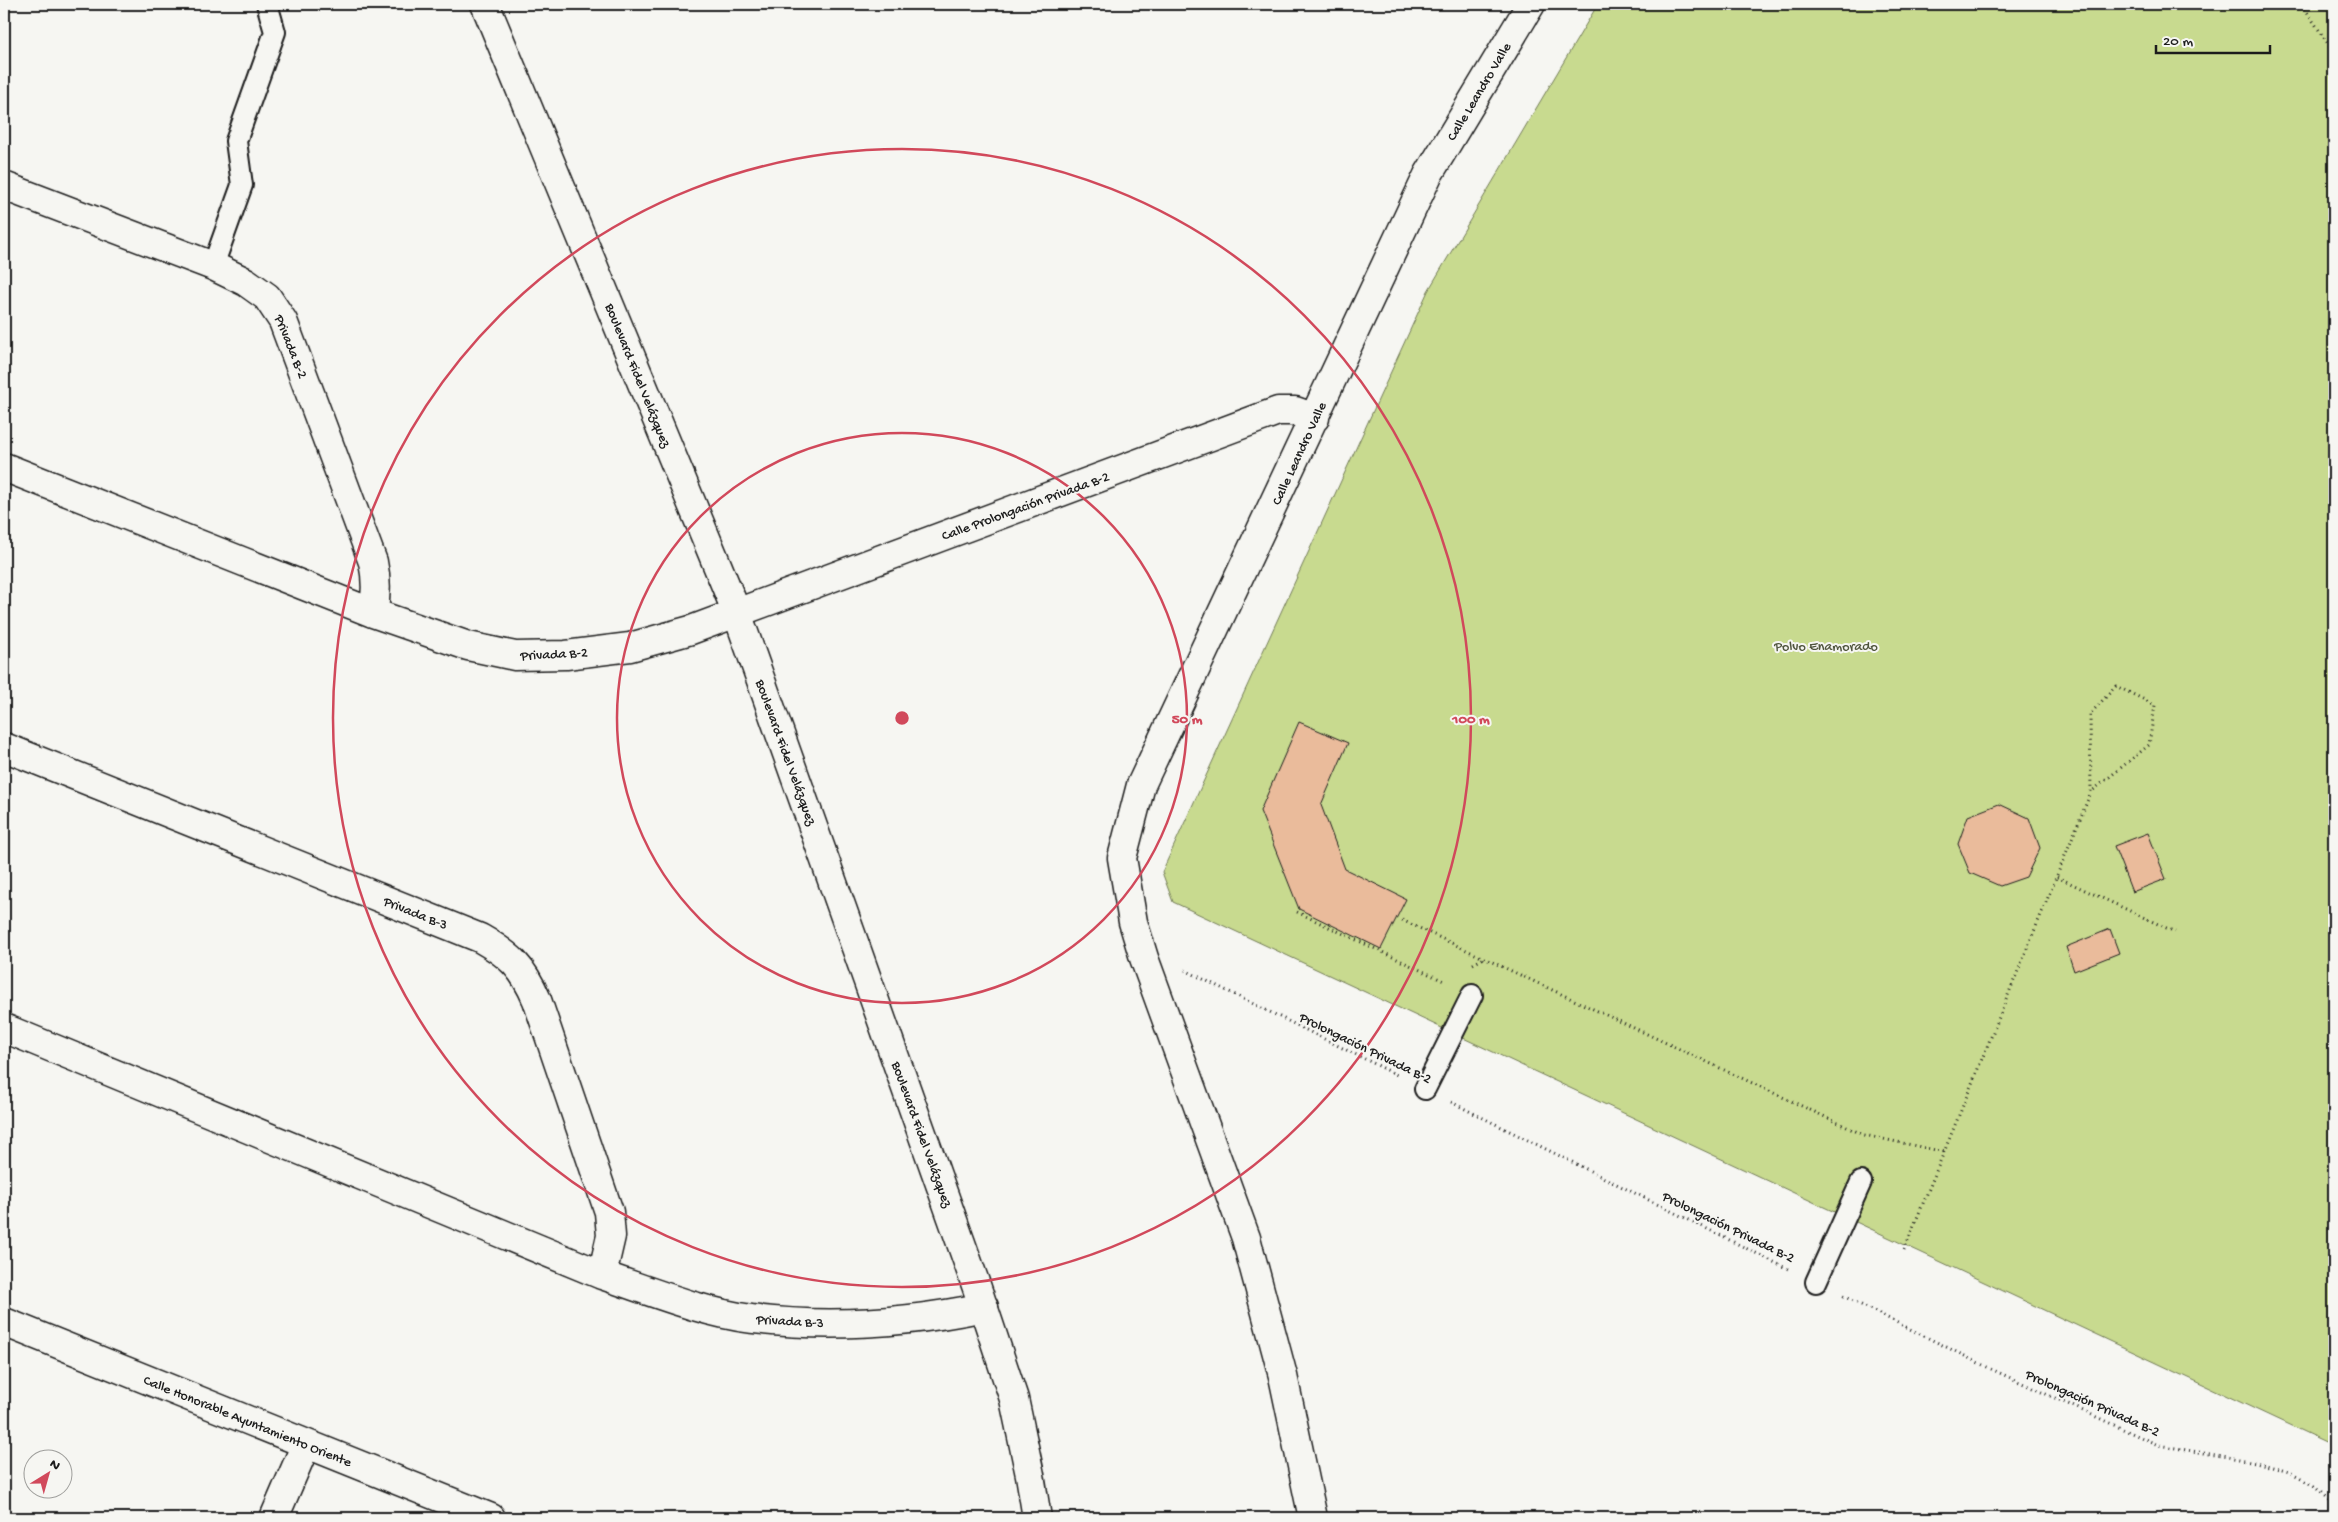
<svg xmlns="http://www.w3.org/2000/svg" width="2338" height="1522" viewBox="0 0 2338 1522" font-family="'Gochi Hand',sans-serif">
  <rect width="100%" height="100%" fill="#f6f6f2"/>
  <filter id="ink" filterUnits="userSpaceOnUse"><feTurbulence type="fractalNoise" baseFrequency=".02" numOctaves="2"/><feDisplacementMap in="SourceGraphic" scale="10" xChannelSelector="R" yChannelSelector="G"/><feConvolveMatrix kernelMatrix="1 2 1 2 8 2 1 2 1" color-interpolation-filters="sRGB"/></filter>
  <g filter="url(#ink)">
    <path fill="#c8da8f" stroke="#727b56" d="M1598 4H2334V1446L1173 902 1162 872 1428 291Z"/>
    <path fill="#eabb9b" stroke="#1c1c1c" d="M1299 722 1348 743 1321 805 1345 869 1406 899 1381 949 1299 909 1260 811Z
      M1999 804 2029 818 2040 848 2026 877 2000 886 1970 873 1958 844 1968 816Z
      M2148 833 2166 879 2132 892 2114 846Z
      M2110 929 2119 953 2074 971 2066 947Z"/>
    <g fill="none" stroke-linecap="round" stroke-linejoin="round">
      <defs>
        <path id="service" d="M213 266 242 185 236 141 275 32 267 4
          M1425 1089 1472 995
          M1816 1282 1861 1182"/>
        <path id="minor" d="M4 186 213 266 246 282 267 297 283 321 373 562C377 580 377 594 373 613
          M4 467 373 613 468 646 515 656 566 655 630 647 691 630 1278 411H1295L1315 418
          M4 747 480 938C510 955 523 967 537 1000L609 1212 611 1236 602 1275
          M4 1028 602 1275C650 1291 701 1312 752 1319 829 1328 908 1323 984 1307
          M4 1322 491 1518
          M274 1518 306 1444
          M1313 1518 1283 1376 1246 1238 1144 958 1133 922 1122 858 1141 785 1428 175 1531 4"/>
        <path id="tertiary" d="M485 4 737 613 977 1288 1014 1399 1030 1475 1037 1518"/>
      </defs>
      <use href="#service" stroke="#1c1c1c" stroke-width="24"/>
      <use href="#minor" stroke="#1c1c1c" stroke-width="31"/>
      <use href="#tertiary" stroke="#1c1c1c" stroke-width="31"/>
      <path stroke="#1c1c1c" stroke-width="3" stroke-dasharray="1 4" stroke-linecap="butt" d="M2302 4 2334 53
        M2057 877 2175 932
        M1297 912 1446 982
        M1402 920 1864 1135 1945 1152
        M1473 964 1484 958
        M1185 970 1399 1076
        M1451 1102 1788 1269
        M1904 1250 2091 792 2090 714 2116 686 2155 705 2149 745 2091 792
        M1843 1296 1991 1369 2158 1445 2256 1462 2292 1473 2314 1485 2334 1504"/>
      <use href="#service" stroke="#f6f6f2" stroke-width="20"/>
      <use href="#minor" stroke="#f6f6f2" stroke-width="28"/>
      <use href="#tertiary" stroke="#f6f6f2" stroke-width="28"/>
    </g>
  </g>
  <g fill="none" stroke="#d1495b" stroke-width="2.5">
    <circle cx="902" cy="718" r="285"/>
    <circle cx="902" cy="718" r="569"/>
  </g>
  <g text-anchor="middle" stroke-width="4" stroke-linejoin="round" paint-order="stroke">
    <g font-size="14" fill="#1c1c1c" stroke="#f6f6f2">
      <text transform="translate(1478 91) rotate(-59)" y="5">Calle Leandro Valle</text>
      <text transform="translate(292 346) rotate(68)" y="5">Privada B-2</text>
      <text transform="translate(639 375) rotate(68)" y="5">Boulevard Fidel Velázquez</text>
      <text transform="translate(1298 453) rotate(-65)" y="5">Calle Leandro Valle</text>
      <text transform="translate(1025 505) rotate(-20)" y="5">Calle Prolongación Privada B-2</text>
      <text transform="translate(554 653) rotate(-3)" y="5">Privada B-2</text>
      <text transform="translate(787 752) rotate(70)" y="5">Boulevard Fidel Velázquez</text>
      <text transform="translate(416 912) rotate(22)" y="5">Privada B-3</text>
      <text transform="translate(1366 1047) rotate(26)" y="5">Prolongación Privada B-2</text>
      <text transform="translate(923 1134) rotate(70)" y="5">Boulevard Fidel Velázquez</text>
      <text transform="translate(1729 1226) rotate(26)" y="5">Prolongación Privada B-2</text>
      <text transform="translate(790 1320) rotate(3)" y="5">Privada B-3</text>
      <text transform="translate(2093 1402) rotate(24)" y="5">Prolongación Privada B-2</text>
      <text transform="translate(248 1420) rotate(22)" y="5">Calle Honorable Ayuntamiento Oriente</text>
    </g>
    <g font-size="14" fill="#50553e" stroke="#f6f6f2">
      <text x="1826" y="650">Polvo Enamorado</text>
    </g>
  </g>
  <circle cx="902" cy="718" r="8" fill="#d1495b" stroke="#f6f6f2" stroke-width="2.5"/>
  <g font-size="15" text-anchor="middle" font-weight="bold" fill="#d1495b" stroke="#f6f6f2" stroke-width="4" stroke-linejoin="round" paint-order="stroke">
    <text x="1187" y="723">50 m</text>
    <text x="1471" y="723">100 m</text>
  </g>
  <rect width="2338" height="1522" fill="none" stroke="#f6f6f2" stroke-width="20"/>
  <rect x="10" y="10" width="2318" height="1502" fill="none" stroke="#1c1c1c" stroke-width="2" filter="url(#ink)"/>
  <g transform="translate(48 1474) rotate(37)"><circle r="24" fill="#f6f6f2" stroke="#9f9f9c"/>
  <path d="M0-4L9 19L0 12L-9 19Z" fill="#d1495b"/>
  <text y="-8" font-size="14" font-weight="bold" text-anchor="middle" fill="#1c1c1c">N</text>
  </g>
  <path d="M2156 45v8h114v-8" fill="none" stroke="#1c1c1c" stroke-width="2.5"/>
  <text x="2163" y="45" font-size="15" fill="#1c1c1c" stroke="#f6f6f2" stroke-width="4" paint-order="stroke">20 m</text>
</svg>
